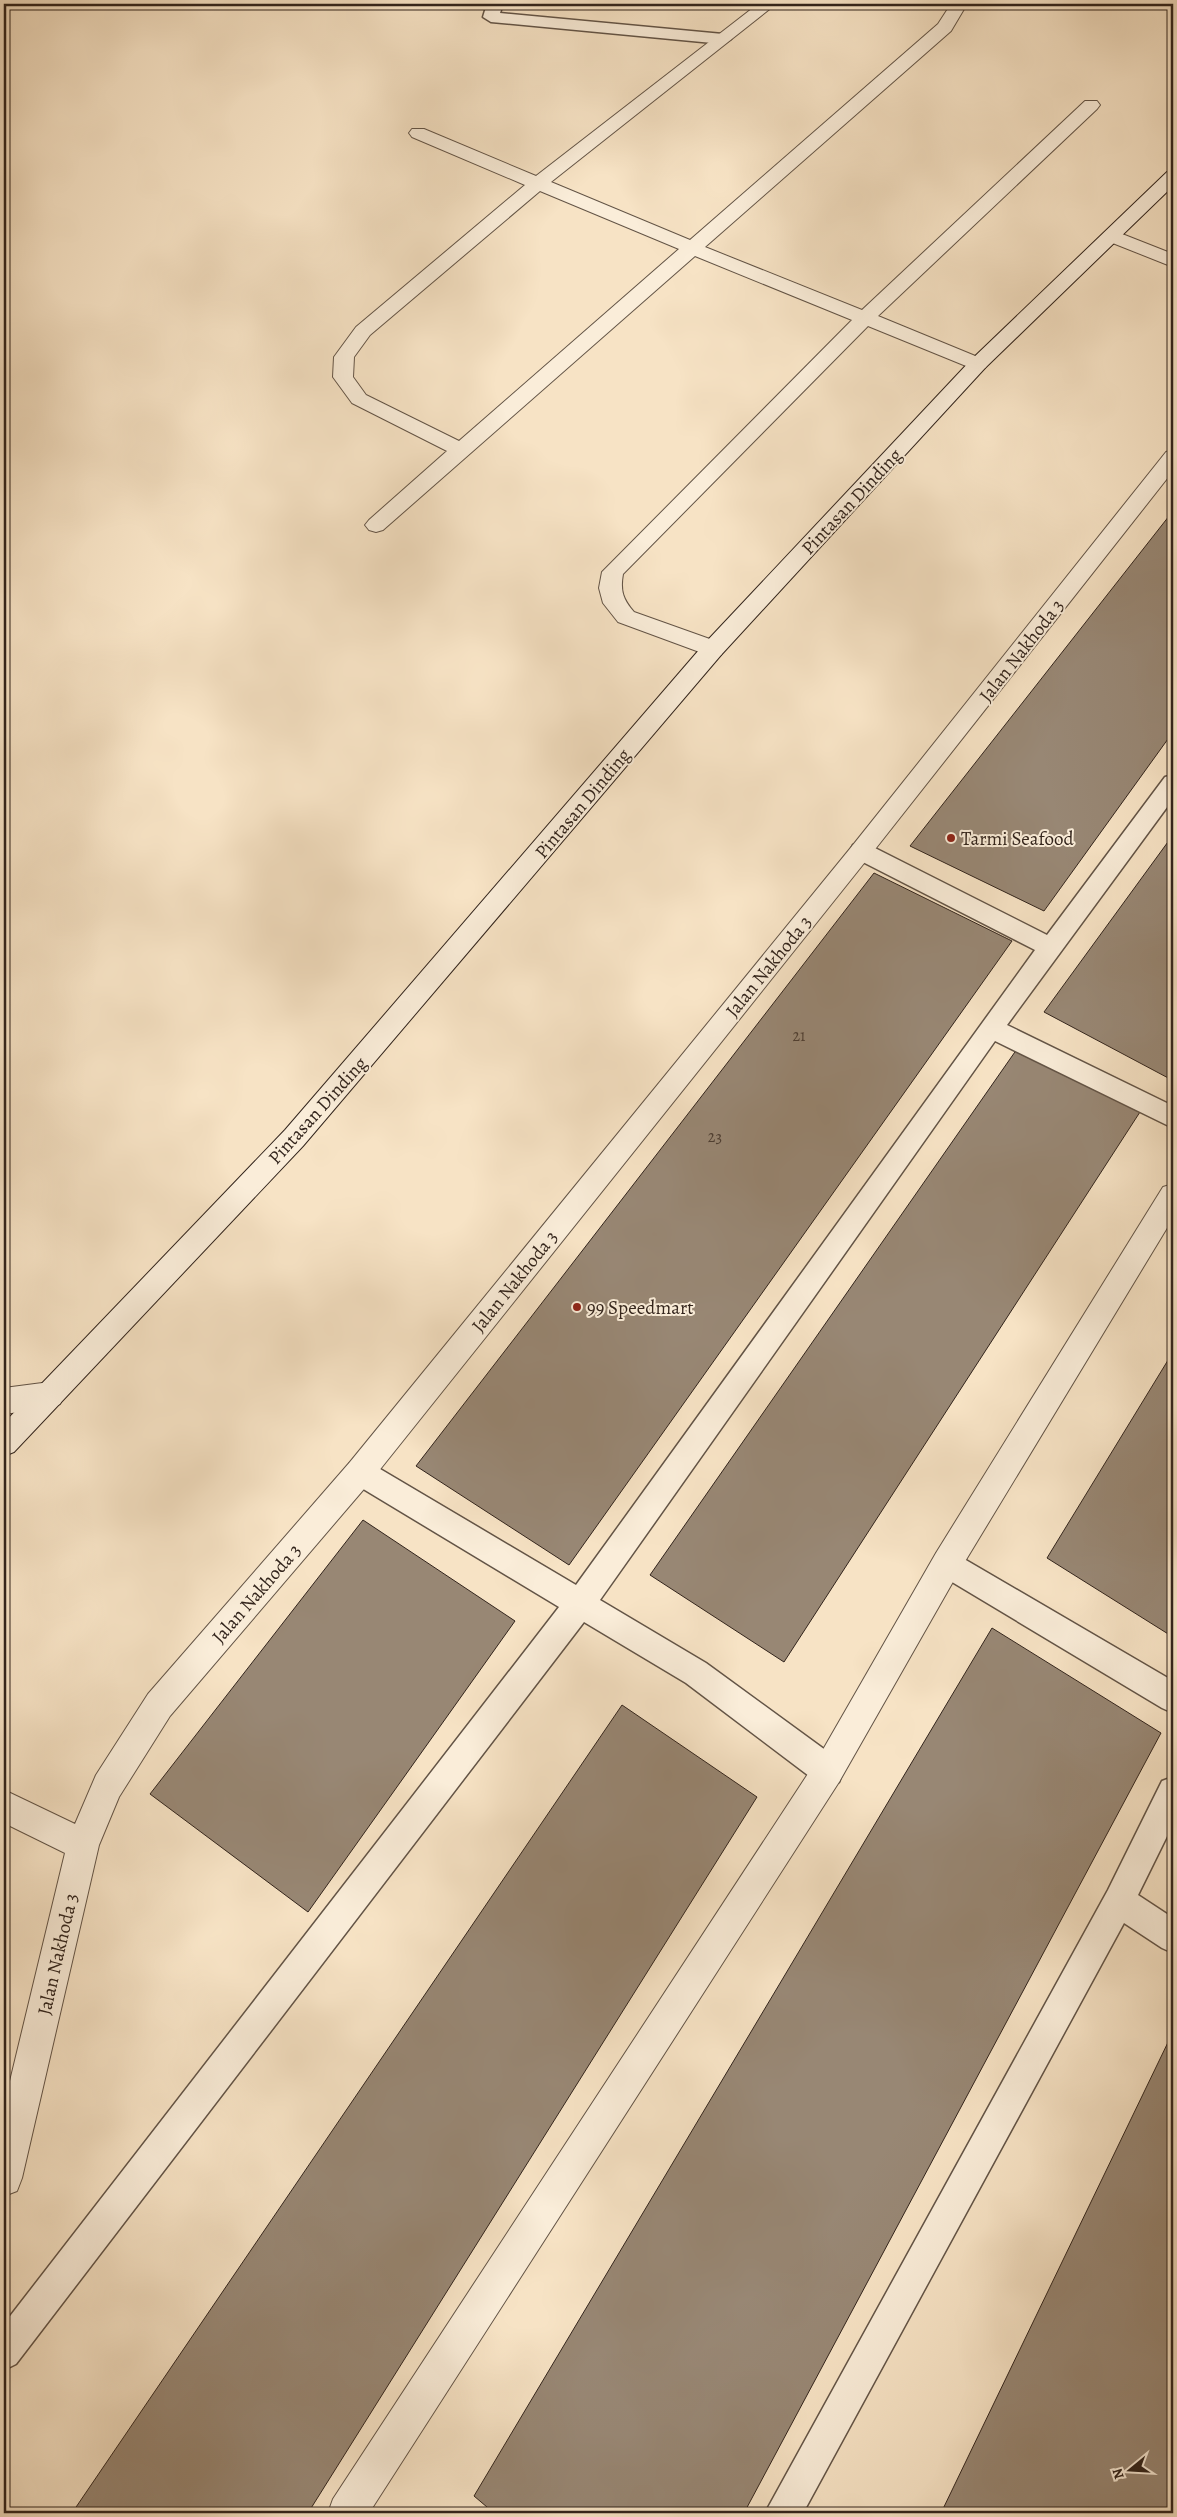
<svg xmlns="http://www.w3.org/2000/svg" width="1177" height="2517" viewBox="0 0 1177 2517" font-family="Alegreya,serif">
  <rect width="100%" height="100%" fill="#f7e3c5"/>
  <filter id="stains"><feTurbulence type="fractalNoise" baseFrequency=".004" numOctaves="4"/><feColorMatrix values="0 0 0 0 .2 0 0 0 0 .09 0 0 0 0 .02 0 0 0 .5 -.17"/></filter>
  <radialGradient id="worn" r=".72"><stop offset=".6" stop-color="#630" stop-opacity="0"/><stop offset="1" stop-color="#630" stop-opacity=".3"/></radialGradient>
  <path fill="#988774" stroke="#32241c" d="M1173 511V732L1044 911 910 846Z
    M1173 835V1078L1172 1080 1044 1012Z
    M874 873 1012 941 569 1565 416 1466Z
    M1017 1049 1140 1112 784 1662 650 1575Z
    M1173 1352V1637L1047 1558Z
    M363 1520 515 1621 308 1912 150 1794Z
    M992 1628 1161 1733 744 2513H494L474 2496Z
    M622 1705 757 1797 308 2513H72Z
    M1172 2034 1173 2513H941Z"/>
  <g fill="none" stroke-linecap="round" stroke-linejoin="round">
    <defs>
      <path id="service" d="M487 4H503L500 13 723 34 731 39 723 44 491 22 483 17Z
        M1173 775V799L1007 1025 1173 1106V1128L995 1041 600 1600 706 1663 839 1760 843 1771 839 1782 828 1786 817 1782 686 1683 584 1622 16 2364 4 2370V2324L559 1607 350 1481 346 1472 350 1463 360 1459 370 1463 576 1585 1035 950 853 857 850 851 853 845 861 842 869 845 1047 935 1165 777Z
        M947 1549 1173 1681V1713L1162 1708 937 1573 933 1563 937 1553Z
        M1173 1777V1824L1138 1895 1173 1918V1953L1162 1948 1124 1923 803 2513H765L1108 1890 1162 1781Z"/>
      <path id="minor" d="M758 4H776L551 182 690 240 938 24 951 4H967L951 31 705 247 862 310 1085 101H1097L1100 105 1097 109 878 316 985 360 988 364 985 368 978 370 971 368 868 326 623 574C620 591 623 599 634 612L721 643 724 649 721 655 713 657 618 622 603 603 599 588 602 572 852 320 695 256 383 530 376 532 369 530 365 525 369 520 447 451 352 403 333 377 334 357 356 327 525 185 412 137 409 133 412 129H424L536 176ZM540 191 679 249 459 441 366 395 353 377 354 357 370 335Z
        M1112 230 1173 254V267L1105 240 1103 236 1105 232Z
        M1173 450V471L869 857 370 1482 170 1716 119 1797 99 1845 22 2178 17 2191 4 2196V2106L65 1853 4 1823V1790L75 1824 96 1775 148 1694 350 1462 853 845 1166 452Z
        M1173 1184V1218L958 1573 839 1782 369 2513H328L333 2499 817 1760 936 1553 1163 1187Z
        M50 1382 60 1386 64 1395 60 1404 50 1408 4 1414V1388Z"/>
      <path id="secondary" d="M1173 171V186L985 368 721 655 303 1146 14 1452 4 1456V1423L285 1130 705 643 971 360 1167 172Z"/>
    </defs>
    <use href="#service" stroke="#635446" stroke-width="3"/>
    <use href="#minor" stroke="#635446" stroke-width="2"/>
    <use href="#secondary" stroke="#32241c" stroke-width="2"/>
    <use href="#service" fill="#faedd9" fill-rule="evenodd"/>
    <use href="#minor" fill="#faedd9" fill-rule="evenodd"/>
    <use href="#secondary" fill="#faedd9" fill-rule="evenodd"/>
  </g>
  <g fill="#8f2418" stroke="#faedd9" stroke-width="2">
    <circle cx="951" cy="838" r="5"/>
    <circle cx="577" cy="1307" r="5"/>
  </g>
  <g text-anchor="middle" stroke-width="4" stroke-linejoin="round" paint-order="stroke">
    <g font-size="16" fill="#4c3d32">
      <text x="799" y="1041">21</text>
      <text x="715" y="1142">23</text>
    </g>
    <g font-size="19" fill="#32241c" stroke="#faedd9">
      <text transform="translate(851 501) rotate(-47)" y="7">Pintasan Dinding</text>
      <text transform="translate(1021 650) rotate(-52)" y="7">Jalan Nakhoda 3</text>
      <text transform="translate(582 803) rotate(-50)" y="7">Pintasan Dinding</text>
      <text transform="translate(768 966) rotate(-51)" y="7">Jalan Nakhoda 3</text>
      <text transform="translate(317 1110) rotate(-48)" y="7">Pintasan Dinding</text>
      <text transform="translate(514 1281) rotate(-51)" y="7">Jalan Nakhoda 3</text>
      <text transform="translate(256 1593) rotate(-49)" y="7">Jalan Nakhoda 3</text>
      <text transform="translate(57 1954) rotate(-77)" y="7">Jalan Nakhoda 3</text>
    </g>
    <g font-size="19" fill="#32241c" stroke="#faedd9" text-anchor="start">
      <text x="961" y="845">Tarmi Seafood</text>
      <text x="587" y="1314">99 Speedmart</text>
    </g>
  </g>
  <rect width="1177" height="2517" fill="none" stroke="#f7e3c5" stroke-width="20"/>
  <rect x="5" y="5" width="1167" height="2507" fill="none" stroke="#32241c" stroke-width="2.5"/>
  <rect x="10" y="10" width="1157" height="2497" fill="none" stroke="#32241c"/>
  <g transform="translate(1130 2470) rotate(252)" stroke="#faedd9" stroke-width="4" paint-order="stroke">
  <path d="M0-4L9 19L0 12L-9 19Z" fill="#32241c"/>
  <text y="-8" font-size="14" font-weight="bold" text-anchor="middle" fill="#32241c">N</text>
  </g>
  <rect width="100%" height="100%" filter="url(#stains)"/>
  <rect width="100%" height="100%" fill="url(#worn)"/>
</svg>
